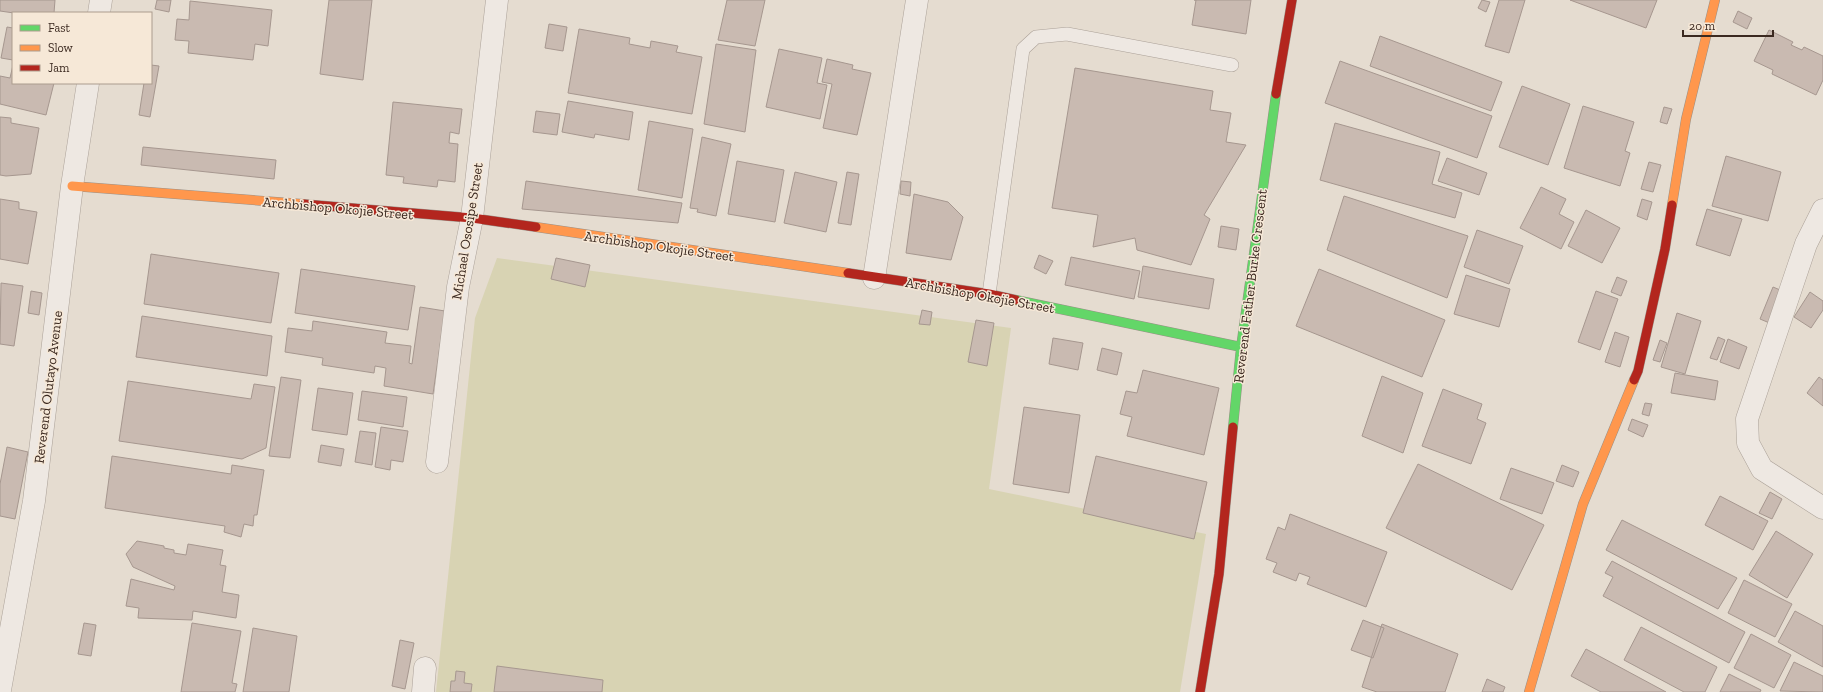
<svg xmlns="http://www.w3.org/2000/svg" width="1823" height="692" viewBox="0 0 1823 692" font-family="'Zilla Slab',serif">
  <rect width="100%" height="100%" fill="#e5dcd0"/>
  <path fill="#d8d3b3" d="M497 258 1011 328 989 489 1206 534 1180 692H436L475 318Z"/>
  <path fill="#c9bab1" stroke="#a6978f" d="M0 0H55L54 13H14L0 11Z
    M157 0H171L169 12 155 9Z
    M329 0H372L363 80 320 74Z
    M727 0H765L755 46 718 40Z
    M1194 0H1251L1246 34 1192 25 1196 0Z
    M1482 0 1490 2 1486 12 1478 8Z
    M1499 0H1525L1509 53 1485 46Z
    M1570 0H1657L1646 28Z
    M190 1 272 10 268 46 255 44 253 60 188 53 189 41 175 40 177 19 189 20Z
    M1738 11 1752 18 1747 29 1733 22Z
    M549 24 567 27 563 51 545 48Z
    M7 27 13 28V60L1 58Z
    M579 29 630 38 629 44 650 48 651 41 678 46 676 52 702 57 692 114 568 93Z
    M1769 30 1793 42 1791 45 1802 50 1804 47 1823 56V80L1816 95 1772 74 1773 70 1754 61Z
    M1380 36 1502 82 1491 111 1370 66Z
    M716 44 756 50 745 132 704 124Z
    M779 49 822 58 817 83 827 85 820 119 766 107Z
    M827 59 853 65 852 69 871 73 857 135 823 128 832 84 822 82Z
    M1340 61 1492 116 1477 158 1325 103Z
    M13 65V83H54L46 115 0 104V76L10 78Z
    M151 65 159 66 150 117 139 115 144 83H151Z
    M1075 68 1213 91 1210 110 1231 113 1226 142 1246 145 1204 215 1210 219 1191 265 1137 250 1135 238 1093 247 1098 215 1052 208Z
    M1522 86 1570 104 1548 165 1499 147Z
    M568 101 633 112 629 140 595 134 594 138 562 132Z
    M393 102 462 109 459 134 450 132 449 143 458 144 455 182 438 180 437 187 403 183 404 177 386 175Z
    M1583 106 1634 122 1625 151 1630 153 1620 186 1564 168Z
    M1664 107 1672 109 1667 124 1660 122Z
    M536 111 560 114 557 135 533 132Z
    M0 117 11 118V123L39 128 31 174 6 176 0 175Z
    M649 121 693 129 682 198 638 190Z
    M1335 123 1440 152 1432 184 1462 193 1455 218 1320 180Z
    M702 137 731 144 716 216 697 212 698 209 690 208Z
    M143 147 276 160 274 179 141 165Z
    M1726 156 1781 172 1768 221 1712 206Z
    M1447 158 1487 173 1479 195 1438 181Z
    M737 161 784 170 775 222 728 214Z
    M1649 162 1661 165 1653 192 1641 189Z
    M795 172 837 182 826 232 784 223Z
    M847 172 859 174 851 225 838 223Z
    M526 181 682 203 678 223 522 209Z
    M901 181 911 182 910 196 900 194Z
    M1541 187 1566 199 1559 214 1574 222 1561 249 1520 228Z
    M914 194 948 202 963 217 951 260 906 253Z
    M1344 196 1468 236 1447 298 1327 250Z
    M0 199 19 202V209L37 212 28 264 0 259Z
    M1642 199 1652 202 1647 220 1637 216Z
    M1707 209 1742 219 1730 256 1696 245Z
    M1586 210 1620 228 1602 263 1568 246Z
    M1221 226 1239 229 1236 250 1218 247Z
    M1477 230 1523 246 1509 284 1464 267Z
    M151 254 279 273 271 323 144 304Z
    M1039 255 1053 261 1046 274 1034 268Z
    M1071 257 1140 271 1134 299 1065 285Z
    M556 258 590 265 585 287 551 279Z
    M1143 266 1214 279 1209 309 1138 297Z
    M301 269 415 286 408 330 295 313Z
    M1319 269 1445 320 1422 377 1296 326Z
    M1466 275 1510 289 1499 327 1454 314Z
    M1617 277 1627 281 1621 296 1611 292Z
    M1 283 23 286 14 346 0 344Z
    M1773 287 1785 292 1772 324 1760 319Z
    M31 291 42 293 39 315 28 313Z
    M1596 291 1618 299 1600 350 1578 342Z
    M1810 292 1823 301V310L1811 328 1794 317Z
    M420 307 445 311 433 394 384 386 386 368 375 366 374 373 322 365 323 358 285 352 288 328 312 331 313 321 387 332 385 343 411 346 409 363 412 364Z
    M922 310 932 312 930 325 919 324Z
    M1677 313 1701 321 1685 374 1661 367Z
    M142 316 272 336 267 376 136 357Z
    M976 320 994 323 987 366 968 362Z
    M1615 332 1629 337 1620 367 1605 362Z
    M1718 337 1725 340 1717 360 1710 358Z
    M1053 338 1083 343 1078 370 1049 364Z
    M1728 339 1747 347 1739 369 1720 362Z
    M1660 340 1667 343 1660 362 1653 360Z
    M1102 348 1122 353 1117 375 1097 370Z
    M1143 370 1219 388 1204 455 1127 436 1132 417 1120 414 1126 391 1137 393Z
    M1675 373 1718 381 1715 400 1671 393Z
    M1382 376 1423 393 1403 453 1362 436Z
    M281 377 301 380 290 458 269 456Z
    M1819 377 1823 380V406L1807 393Z
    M128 381 251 399 254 384 275 387 266 448 242 459 119 441Z
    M318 388 353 393 347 435 312 430Z
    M1443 389 1482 404 1477 419 1486 423 1471 464 1422 446Z
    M362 391 407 397 403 427 358 420Z
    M1645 403 1652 404 1649 416 1642 414Z
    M1024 407 1080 415 1069 493 1013 484Z
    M1632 419 1648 425 1643 437 1628 430Z
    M381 427 408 431 403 462 391 460 390 470 375 467Z
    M360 431 376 433 372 465 355 462Z
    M321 445 344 449 341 466 318 462Z
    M7 447 28 452 15 519 0 516V484Z
    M112 456 231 474 232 465 264 470 257 515H254L253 526 244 524 241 537 224 532 225 526 105 508Z
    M1096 456 1207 482 1194 539 1083 513Z
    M1418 464 1544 525 1512 590 1386 528Z
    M1562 465 1579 472 1573 487 1556 481Z
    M1511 468 1554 483 1542 514 1500 499Z
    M1770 492 1782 499 1772 519 1759 513Z
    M1720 496 1768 521 1753 550 1705 525Z
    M1290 514 1387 552 1366 607 1307 584 1310 577 1299 573 1296 581 1273 572 1277 563 1266 559 1278 527 1285 530Z
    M1622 520 1737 578 1718 609 1606 550Z
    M1776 531 1813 554 1787 598 1749 575Z
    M137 541 164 546V548L174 550V553L186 555 188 544 223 550 220 565 226 566 222 592 239 595 236 618 193 611 192 620 138 618 139 608 126 606 131 579 174 590 175 586 133 567 126 554Z
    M1612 561 1745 632 1729 663 1603 596 1613 577 1605 573Z
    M1744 580 1792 604 1775 637 1728 613Z
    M1795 611 1823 626V667L1778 642Z
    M1363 620 1384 628 1373 658 1351 650Z
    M84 623 96 625 91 656 78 654Z
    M192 623 241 631 232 683 237 684 235 692H181Z
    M1382 624 1458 654 1445 692H1377L1362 687Z
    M1641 627 1717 667 1705 692H1684L1624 660Z
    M253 628 297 636 289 692H243Z
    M1751 634 1791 655 1774 688 1734 668Z
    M400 640 414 643 405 689 392 686Z
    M1586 649 1666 692H1601L1571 676Z
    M1794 662 1823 676V692L1780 691Z
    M497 666 603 680 602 692H494Z
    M456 671 465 672 464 683 472 684 471 692H450L451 681H455Z
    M1729 674 1761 690 1760 692H1720Z
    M1487 679 1505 687 1503 692H1482Z"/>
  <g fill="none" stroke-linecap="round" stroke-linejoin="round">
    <defs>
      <path id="lane" d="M989 294 1023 49 1036 37 1067 34 1232 65"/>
      <path id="street" d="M99 13 101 0
        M1823 210 1806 244 1747 419 1748 443 1762 469 1823 508
        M874 278 917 0
        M437 462 458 287 472 218 497 0
        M0 690 34 501 72 186 88 83
        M423 692 425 668"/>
      <path id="fast" d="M1016 300 1241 347
        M1233 427 1241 347 1276 94"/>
      <path id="slow" d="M72 186 303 204
        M1672 205 1686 119 1715 0
        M536 227 848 273
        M1529 692 1583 504 1634 380"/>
      <path id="jam" d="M1276 94 1292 0
        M303 204 472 218 536 227
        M848 273 989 294 1016 300
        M1634 380 1638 371 1665 249 1672 205
        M1200 692 1219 574 1233 427"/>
    </defs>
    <use href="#lane" stroke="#aba198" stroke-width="14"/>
    <use href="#street" stroke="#aba198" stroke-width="23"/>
    <use href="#fast" stroke="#9a9188" stroke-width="10"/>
    <use href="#slow" stroke="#9a9188" stroke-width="10"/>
    <use href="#jam" stroke="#9a9188" stroke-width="10"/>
    <use href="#lane" stroke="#eee8e2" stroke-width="13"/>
    <use href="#street" stroke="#eee8e2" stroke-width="22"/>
    <use href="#fast" stroke="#63d668" stroke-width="9"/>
    <use href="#slow" stroke="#ff974d" stroke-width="9"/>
    <use href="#jam" stroke="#b3261e" stroke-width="9"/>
  </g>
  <g text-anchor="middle" stroke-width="3" stroke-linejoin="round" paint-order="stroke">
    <g font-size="14" fill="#3b2920" stroke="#f6e8d7">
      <text transform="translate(338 208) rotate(5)" y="5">Archbishop Okojie Street</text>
      <text transform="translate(467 231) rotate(-81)" y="5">Michael Ososipe Street</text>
      <text transform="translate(659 246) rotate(8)" y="5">Archbishop Okojie Street</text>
      <text transform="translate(1250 286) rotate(-83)" y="5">Reverend Father Burke Crescent</text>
      <text transform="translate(980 295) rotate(10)" y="5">Archbishop Okojie Street</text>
      <text transform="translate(48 387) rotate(-83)" y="5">Reverend Olutayo Avenue</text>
    </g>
  </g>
  <rect x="12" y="12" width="140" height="72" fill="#f6e8d7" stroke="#ab9c8e"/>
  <rect x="20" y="25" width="20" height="6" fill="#63d668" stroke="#ab9c8e"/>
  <text x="48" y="32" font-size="12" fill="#3b2920">Fast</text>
  <rect x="20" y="45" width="20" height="6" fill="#ff974d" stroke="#ab9c8e"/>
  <text x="48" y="52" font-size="12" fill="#3b2920">Slow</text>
  <rect x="20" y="65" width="20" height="6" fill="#b3261e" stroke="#ab9c8e"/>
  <text x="48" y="72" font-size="12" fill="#3b2920">Jam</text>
  <path d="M1683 30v6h90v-6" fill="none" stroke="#3b2920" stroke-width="2"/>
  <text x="1689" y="30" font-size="12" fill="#3b2920" stroke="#f6e8d7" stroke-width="3" paint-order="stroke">20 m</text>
</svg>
